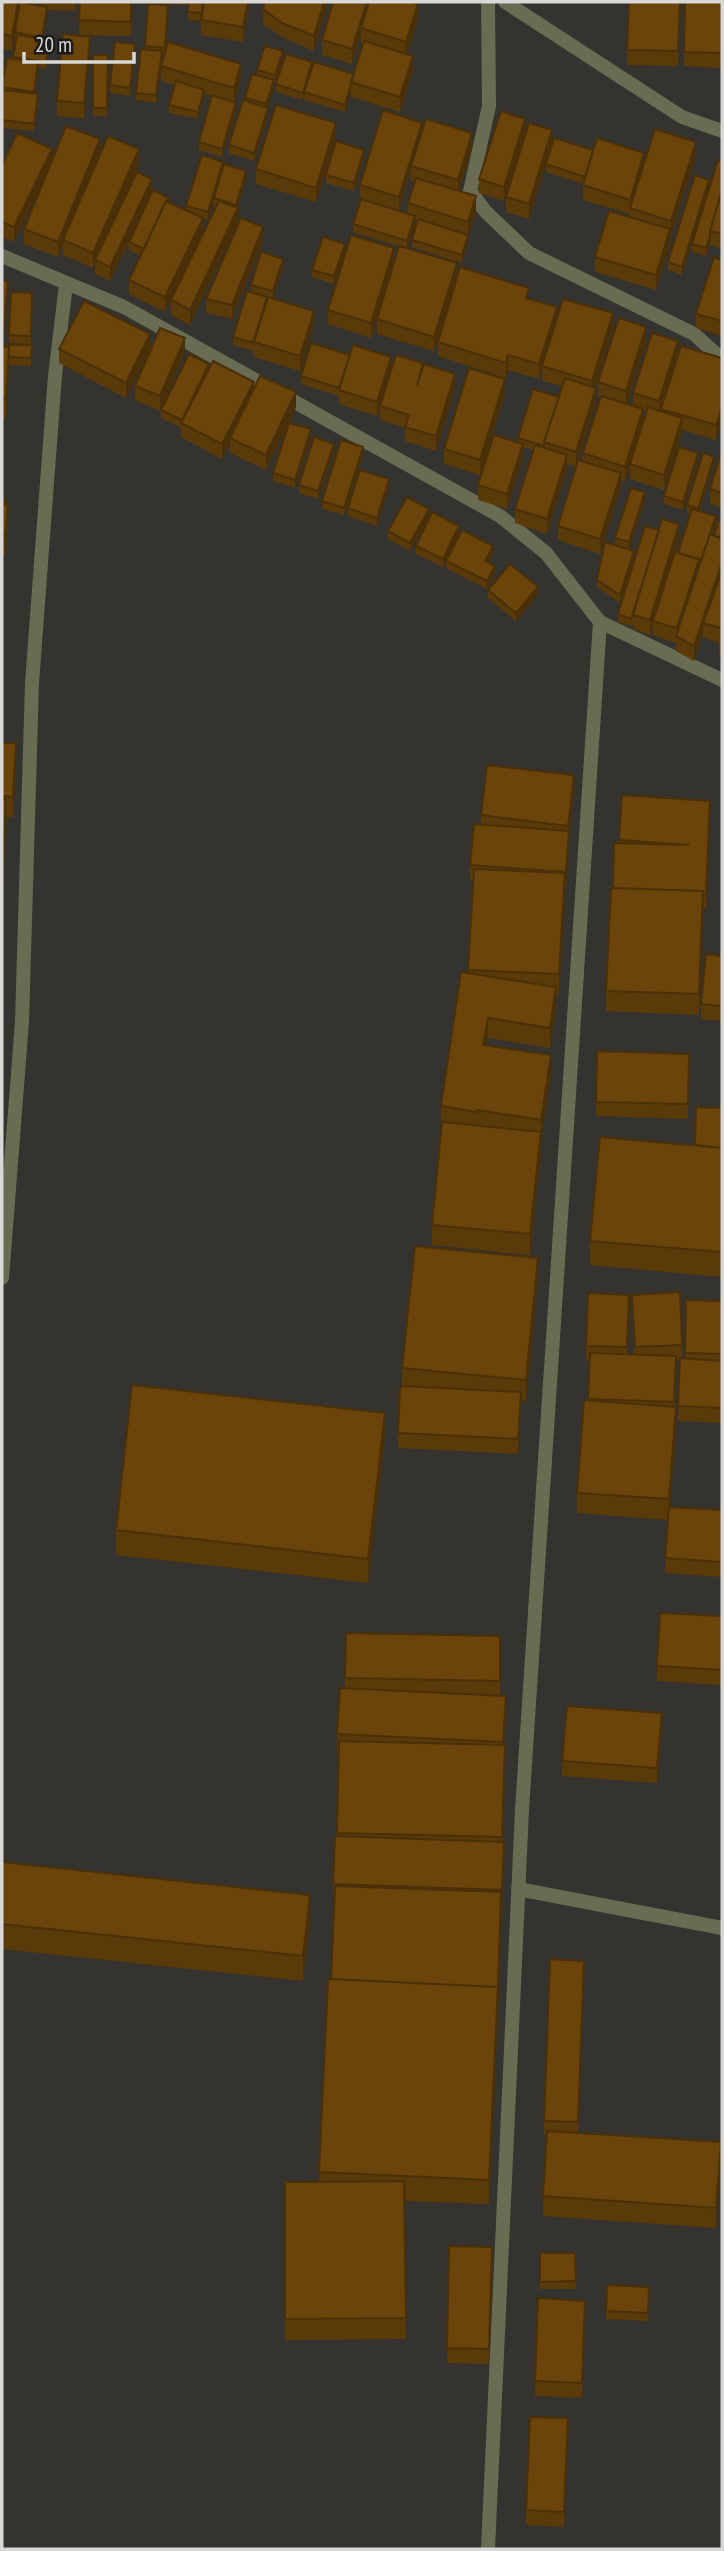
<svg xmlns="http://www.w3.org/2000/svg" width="724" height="2551" viewBox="0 0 724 2551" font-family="'PT Sans Narrow',sans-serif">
  <rect width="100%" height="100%" fill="#343330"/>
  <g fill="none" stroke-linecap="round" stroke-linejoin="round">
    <path stroke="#696c52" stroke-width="14" d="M488 2 489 106 470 191 486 212 529 253 694 334 722 359
      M505 2 682 117 722 131
      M2 1278 22 1022 32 683 55 376 66 284
      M518 1889 722 1928
      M488 2549 522 1810 600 622"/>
    <path stroke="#696c52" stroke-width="14" d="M2 256 124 307 500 516 546 553 600 622 722 680"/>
  </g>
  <path fill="#5b3a09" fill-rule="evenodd" d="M2 2H19V11L41 5V2H75V11L47 10 43 39 50 48 46 69 38 68 35 94 38 102 34 131 2 128V87L13 59 16 40H15V34L12 50 2 49Z
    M80 2H132L131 36 79 35Z
    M166 2H186V5L166 4Z
    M188 2H203L202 15 250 2 243 42 201 35V21L188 20Z
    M265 2H328L314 51 282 37 263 24V9Z
    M333 2 418 19 407 54 413 71 400 112 351 97V91L345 112 304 100V95L303 100 276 92V84L312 67 354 74 363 44 361 43V34L352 64 322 55V40Z
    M680 2 678 66 627 65V50Z
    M685 2H722V68L684 66Z
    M148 4 168 5 166 51 241 79 234 102 236 111 222 157 199 150V142L212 96 204 94V98L198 119 169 113V105L175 85 161 81V66L164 55H162L156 103 136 100V93L145 49Z
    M90 52 84 118 57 116V101Z
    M135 52 130 96 110 93V85Z
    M93 55H108L107 116H93Z
    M283 59 275 83 274 82V88L267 108 268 116 254 161 229 153V145L245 101V98L257 75V70Z
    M422 133 472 148 459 191 476 211 468 237V242L462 263 412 247V240L417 221 415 220 407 248 457 278 434 351 377 334V319L399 246 353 232V224L361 200 360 185ZM411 170V181L415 182 408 203V214L399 211Z
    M525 133 504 201 479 193V179Z
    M336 138 316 202 256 184V169Z
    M552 144 593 150 644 164 696 156 671 236 670 235V244L656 290 595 272V257L630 217V213V214L583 200V184L546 172V164L529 219 506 212V197Z
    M100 154 86 186 139 164 109 232 152 193 186 210V206L223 167 246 179 237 207 238 222 190 325 171 315V300L216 207 214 206V200L208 220 203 218V232L165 312 129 294V280L141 256 129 250V243L110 281 95 274V262L93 268 63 255V245L58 257 24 244V229L45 177 14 242 2 237V166L52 161Z
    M364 158 354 191 326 183V175Z
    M722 161V249L710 245V244L706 256 692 252V244Z
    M709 187 682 275 668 270V262Z
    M263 242 232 319 206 313V299Z
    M345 252 334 284 312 277V270Z
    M722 260V336L696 328V314Z
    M394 263 371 338 328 324V310Z
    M283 267 273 298 314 325 300 371 254 357V347L253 351 233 345V337L251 292V285Z
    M2 281 8 289 5 323H4L3 345H32L31 366 9 365 6 419 2 418Z
    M11 292 32 293 31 344 9 343Z
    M557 319 613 328 595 387 596 402 578 460 583 461V453L600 397H598V382L646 341 627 404 633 406V393L678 355 722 358 716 440 682 430 664 490 630 479V466L625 482 621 480V488L600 554 558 540V526L576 467 567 464V470L547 534 515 523V509L533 450 523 447V458L507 509 478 500V485L518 442V438L559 397 562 386 542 381V369L539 379 508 370 506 378 438 356V342ZM643 411 646 412 643 421Z
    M59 349H150L126 398 59 363Z
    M185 352 160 411 135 400V386Z
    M209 368 296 407 289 423 311 437 295 488 273 481V473L288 423 266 470 230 453V444L222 459 181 437V427L161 418V410Z
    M423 368 455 389 436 451 405 441V428L380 420V409L377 416 339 404V396L301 384V376Z
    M505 394 480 475 444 464V449Z
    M334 451 318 499 299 493V485Z
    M722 453V508L710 504V489Z
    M363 455 344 515 322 509V501Z
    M698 461 683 510 664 504V496Z
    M714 464 700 511 716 523 712 535 714 536 722 521V657L719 656V643L703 637V633L694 661 676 651V643L653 635V623L650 635 633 629V622L631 626 618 622V614L679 539 675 552 678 553 690 514 687 513V505Z
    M389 487 377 526 348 516V508Z
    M2 498 5 505 8 525 5 556H2Z
    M645 500 629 550 634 559 620 603 597 587V580L615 546V538Z
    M429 517 410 551 388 539V531Z
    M459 533 448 557 493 554 488 562 495 573 487 589 446 568V561L443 567 416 554V546Z
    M488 590 538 595 516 621 488 598Z
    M2 743 16 764 13 817H6L2 916Z
    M574 790 569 832V846L566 887H565L559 994H556V1008L550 1048 488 1038 486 1046 551 1076 541 1138V1152L530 1255 432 1245V1225L442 1126H441V1106L468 974 473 880 470 879V865L481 824V815Z
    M622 795 710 815 706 909 703 908 699 1015 606 1011V991L613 888 619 843Z
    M722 956V1021L701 1019V1004Z
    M597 1051 689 1054 688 1119 596 1116Z
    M722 1108V1277L590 1265V1241L695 1145Z
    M538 1278 526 1401 521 1400 518 1454 398 1448V1433L402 1386V1368Z
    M632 1295 682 1345V1359H685L686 1300 722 1301V1423L678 1421 680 1359 676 1360 675 1406 676 1427 670 1507 722 1510V1577L665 1573 668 1520 577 1513V1493L588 1400 590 1361H586V1346L629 1310 627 1355H634Z
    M385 1438 368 1583 116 1555V1530Z
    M722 1616V1685L657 1681V1666Z
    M346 1633 500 1636V1696L506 1717 504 1745 505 1766 503 1841 504 1862 502 1910H501L498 2011 489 2204 404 2201 406 2339 285 2340V2182H319L331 1979 334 1904 333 1884 337 1836 339 1755H337V1734L345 1689Z
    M662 1728 657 1783 562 1776V1761Z
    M2 1862 310 1920 303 1981 2 1949Z
    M584 1975 578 2133 721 2162 716 2228 543 2216V2196L547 2135H544V2121Z
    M449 2246 492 2261 489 2364 447 2363Z
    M540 2253H575L576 2289H540Z
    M607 2285 649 2287 648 2321 606 2319Z
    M585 2315 582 2398 535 2396V2381Z
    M568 2433 564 2527 526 2525V2510Z"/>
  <path fill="#4a3008" d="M18 2 19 12 12 50V36Z
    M248 2H250L243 42V27Z
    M324 2H328L314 51V36Z
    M367 2H371L361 28V34L352 64V49Z
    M418 4V19L406 57V42Z
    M47 7V14L42 45V38Z
    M90 37V52L84 118V103Z
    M50 40V48L46 69V62Z
    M135 44V52L130 96V88Z
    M162 51V58L156 103V95Z
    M283 51V59L275 83V75Z
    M413 56V71L400 112V97Z
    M38 62V70L34 99V92Z
    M312 62V70L303 100V93Z
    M241 64V79L234 103V88Z
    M274 80V88L266 112V104Z
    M351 83V91L345 112V105Z
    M204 90V98L198 119V112Z
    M236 103V111L222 157V149Z
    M268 108V116L254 161V153Z
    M525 119V133L504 201V187Z
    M336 123V138L316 202V188Z
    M422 123V138L411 166V170L399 211V197Z
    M552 130V145L529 219V204Z
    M472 133V148L458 195V180Z
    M100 139V154L64 241 63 240V245L58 257V242Z
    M696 142V156L671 236V221Z
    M52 149V164L14 242V227Z
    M139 149V164L96 260H95L93 268V253Z
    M364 150V158L354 191V183Z
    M644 153V168L630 208V214V200Z
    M223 162V170L208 220V212Z
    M246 171V179L236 213V205Z
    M152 179V193L110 281V267Z
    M709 180V187L682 275V267Z
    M476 196V211L468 237V222Z
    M238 208V222L190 325V310Z
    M415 216V224L407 249V241Z
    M203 218V232L165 312V297Z
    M263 227V242L232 319V305Z
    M670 229V244L656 290V275Z
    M468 235V242L462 263V255Z
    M710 236V244L706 256V248Z
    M345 244V252L334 284V276Z
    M394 248V263L371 338V323Z
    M283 259V267L273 299V291Z
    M457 263V278L434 351V337Z
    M557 307V322L542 366 539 379V364Z
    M314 311V325L300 371V356Z
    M613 313V328L592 395V381Z
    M646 327V341L626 406V391Z
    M150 334V349L126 398V383Z
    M185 338V352L160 411V396Z
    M678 341V356L659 416V401Z
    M9 347V367L6 419V398Z
    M508 355V370L506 378V363Z
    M391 357V372L380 406 377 416V402Z
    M455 374V389L436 451V436Z
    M505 379V394L480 475V460Z
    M254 382V397L230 438V444L222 459V444Z
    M596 388V402L576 467V452Z
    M296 392V407L266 470V455Z
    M722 407V422L716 440V425Z
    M643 409V424L625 482V467Z
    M682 418V433L664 490V475Z
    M311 429V437L295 488V480Z
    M334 444V451L318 499V491Z
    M523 444V458L507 509V494Z
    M363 447V455L344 515V508Z
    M698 453V461L683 510V502Z
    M567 455V470L547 534V519Z
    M714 457V464L698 516V509Z
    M621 473V488L600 554V539Z
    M389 479V487L377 526V518Z
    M645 492V500L629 550V542Z
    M8 505V525L5 556V536Z
    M429 509V517L410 551V543Z
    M716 516V523L702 568V561Z
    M679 524V539L650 635V620Z
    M459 526V533L443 567V559Z
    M493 546V554L485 569V561Z
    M634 551V559L620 603V595Z
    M699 559V574L677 637V628Z
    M722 562V577L703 623V633L694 661V646Z
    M495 566V573L487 589V581Z
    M538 587V595L516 621V613Z
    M16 743V764L13 817V797Z
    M574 775V790L569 832V846L566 887 568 826Z
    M6 799V819L2 916V879Z
    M710 801V815L706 909V894Z
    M565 873V893L559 994V974Z
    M703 891V911L699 1015V994Z
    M556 987V1008L550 1048V1028Z
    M488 1018V1038L483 1065V1045Z
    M551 1055V1076L541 1138V1152L530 1255V1234L541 1135V1120Z
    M538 1258V1278L526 1401V1380Z
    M521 1392V1406L518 1454V1439Z
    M676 1407V1427L669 1520V1499Z
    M385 1413V1438L368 1583V1559Z
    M506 1696V1717L503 1762V1742Z
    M662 1713V1728L657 1783V1768Z
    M504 1842V1862L502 1910V1890Z
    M501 1892V1912L498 2007V1987Z
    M310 1895V1920L303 1981V1956Z
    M498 1987V2011L489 2204V2180Z
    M721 2142V2162L716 2228V2208Z
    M568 2418V2433L564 2527V2512Z"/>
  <path fill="#6a440b" stroke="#4a3008" stroke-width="2" d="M2 2H18L12 36 2 34Z
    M20 2 47 7 42 38 15 32Z
    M41 2H75V3H41Z
    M80 2H131V22L79 20Z
    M188 2H202V13L188 12Z
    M204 2H248L243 27 201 20Z
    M265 2H288L287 3 288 2H324L314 36 282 23 263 9Z
    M333 2H367L352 49 322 40Z
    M369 2H410L418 4 406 42 361 28Z
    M629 2H680L678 51 627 50Z
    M685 2H722V53L684 52Z
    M148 4 168 5 165 48 145 46Z
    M63 34 90 37 84 103 57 101Z
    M17 35 50 40 46 62 13 57Z
    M364 41 413 56 400 97 351 82Z
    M115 42 135 44 130 88 110 85Z
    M168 42 241 64 234 88 161 66Z
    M265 46 283 51 275 75 257 70Z
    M141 49 162 51 156 95 136 93Z
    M286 54 312 62 303 93 276 84Z
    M93 55H108L107 108H93Z
    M7 58 38 62 34 92 2 87Z
    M314 62 354 74 345 105 304 92Z
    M252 74 274 80 266 104 245 98Z
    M176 81 204 90 198 112 169 105Z
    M3 90 38 94 34 124 2 120Z
    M212 95 236 103 222 149 199 142Z
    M243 100 268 108 254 153 229 145Z
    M276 105 336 123 316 188 256 169Z
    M383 110 422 123 399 197 360 185Z
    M501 111 525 119 504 187 479 179Z
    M426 119 472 133 458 180 411 166Z
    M529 123 552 130 529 204 506 197Z
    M66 126 100 139 58 242 24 229Z
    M655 129 696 142 671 221 630 208Z
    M17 133 52 149 14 227 2 222V166Z
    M108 136 139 149 93 253 63 240Z
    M554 138 593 150 585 177 546 164Z
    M597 138 644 153 630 200 583 185Z
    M336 141 364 150 354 183 326 175Z
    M202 155 223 162 208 212 186 206Z
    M718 160 722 161V190L710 231V236L706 248 692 244Z
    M224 164 246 171 236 205 214 198Z
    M137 172 152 179 110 267 95 260Z
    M695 175 709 180 682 267 668 262Z
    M416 178 476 196 468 222 408 203Z
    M153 190 169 198 167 202 166 201 144 249 129 242Z
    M722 190V234L710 231Z
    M361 199 415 216 407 241 353 224Z
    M166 201 203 218 165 297 129 280Z
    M219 201 238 208 190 310 171 300Z
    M609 211 670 229 656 275 595 257Z
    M241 218 263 227 232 305 206 299Z
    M418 219 468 235 462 255 412 240Z
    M351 235 394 248 371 323 328 310Z
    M323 237 345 244 334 276 312 270Z
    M399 246 457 263 434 337 377 319Z
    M261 252 283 259 273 291 251 285Z
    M714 257 722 260V321L696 314Z
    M460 267 529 288 526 298 557 307 539 364 508 355 506 363 438 342Z
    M2 281H8L5 315H2Z
    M247 291 267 297 253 343 233 337Z
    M11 292 32 293 31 336 9 335Z
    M268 297 314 311 300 356 254 342Z
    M563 299 613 313 592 381 542 366Z
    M84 301 150 334 126 383 59 349Z
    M619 318 646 327 626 391 598 382Z
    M2 323H4L3 340H2Z
    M160 328 185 338 160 396 135 386Z
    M652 333 678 341 659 401 633 393Z
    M311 343 350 355 339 388 301 376Z
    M2 345H32L31 358 9 357V347L2 346Z
    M353 345 391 357 377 402 339 390Z
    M2 346 9 347 6 398H2Z
    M681 346 722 358V407L716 425 661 409Z
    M189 354 209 364 182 420 161 410Z
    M396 355 423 363 417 385 424 364 455 374 436 436 405 427 409 415 380 406Z
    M213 361 254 382 222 444 181 423Z
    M469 368 505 379 480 460 444 449Z
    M260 376 296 392 266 455 230 438Z
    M565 378 596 388 576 452 544 442Z
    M533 389 559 397 544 442V446L518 438Z
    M601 396 643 409 625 467 583 453Z
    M648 407 682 418 664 475 630 464Z
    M289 423 311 429 295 480 273 473Z
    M494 435 523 444 507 494 478 485Z
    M314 437 334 444 318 491 299 485Z
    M341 440 363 447 344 508 322 501Z
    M535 445 567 455 547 519 515 509Z
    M679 447 698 453 683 502 664 496Z
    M703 453 714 457 698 509 687 505Z
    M721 453H722V493L710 489Z
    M578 460 621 473 600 539 558 526Z
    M360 470 389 479 377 518 348 508Z
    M631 488 645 492 629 542 615 538Z
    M407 497 429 509 410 543 388 531Z
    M2 498 5 499V505L2 504Z
    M2 504 8 505 5 536H2Z
    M692 509 716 516 701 560 678 553Z
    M432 512 459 526 443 559 416 546Z
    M662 519 679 524 650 620 633 615Z
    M719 520 722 521V539L714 536Z
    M645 526 659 530 631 619 618 614Z
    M462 530 493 546 485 561 495 566 487 581 446 561Z
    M710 534 722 538V562L694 646 676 636Z
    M605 542 634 551 620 595 597 580Z
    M675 552 699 559 677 628 653 621Z
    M510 564 538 587 516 613 488 590Z
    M722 572V626L721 628 703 623Z
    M2 743H16L13 797 2 796Z
    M487 765 574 775 568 826 481 815Z
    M622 795 710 801 706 894H703V891L613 888 614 843 689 845 619 840Z
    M2 799H6L2 879Z
    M474 824 569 831 566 872 470 865Z
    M474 869 565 873 559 974 468 970Z
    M611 888 703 891 699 994 606 991Z
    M706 954 722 956V1006L701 1004Z
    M461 972 556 987 550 1028 488 1018 483 1045 551 1055 541 1120 477 1110V1112L441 1106Z
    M597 1051 689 1054 688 1104 596 1102Z
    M696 1107 722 1108V1148L695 1145Z
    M442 1122 541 1132 530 1234 432 1225Z
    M600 1137 722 1148V1252L590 1241Z
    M415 1246 538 1258 526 1380 402 1368Z
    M680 1292 682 1345 635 1347 632 1295Z
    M588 1293 629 1295 627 1347 586 1346Z
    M686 1300 722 1301V1354L685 1353Z
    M590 1353 676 1356 674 1402 588 1399Z
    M680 1358 722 1361V1408L678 1406Z
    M132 1385 385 1413 368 1559 116 1530Z
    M400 1386 521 1392 518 1439 398 1433Z
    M584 1400 676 1407 669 1499 577 1493Z
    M669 1507 722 1510V1562L665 1558Z
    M660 1613 722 1616V1670L657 1666Z
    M346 1633 500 1636V1681L345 1678Z
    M340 1688 506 1696 503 1742 337 1734Z
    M567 1706 662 1713 657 1768 562 1761Z
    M339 1741 505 1745 502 1837 337 1833Z
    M335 1836 504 1842 502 1890 333 1884Z
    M2 1862 310 1895 303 1956 2 1924Z
    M335 1886 501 1892 498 1987 331 1979Z
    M550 1959 584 1961 578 2122 544 2121Z
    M328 1979 498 1987 489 2180 319 2172Z
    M547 2131 721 2142 716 2208 543 2196Z
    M404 2181 406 2318 285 2319V2182Z
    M449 2246 492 2247 489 2349 447 2348Z
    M540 2253H575L576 2281 540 2282Z
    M607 2285 649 2287 648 2313 606 2311Z
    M538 2298 585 2301 582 2383 535 2381Z
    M530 2417 568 2418 564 2512 526 2510Z"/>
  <rect width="724" height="2551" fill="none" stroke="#d9d8d6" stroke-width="7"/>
  <path d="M24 52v10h110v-10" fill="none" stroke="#d9d8d6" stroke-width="3.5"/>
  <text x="35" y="52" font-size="21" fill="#d9d8d6" stroke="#1b1b19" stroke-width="5" paint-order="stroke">20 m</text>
</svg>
